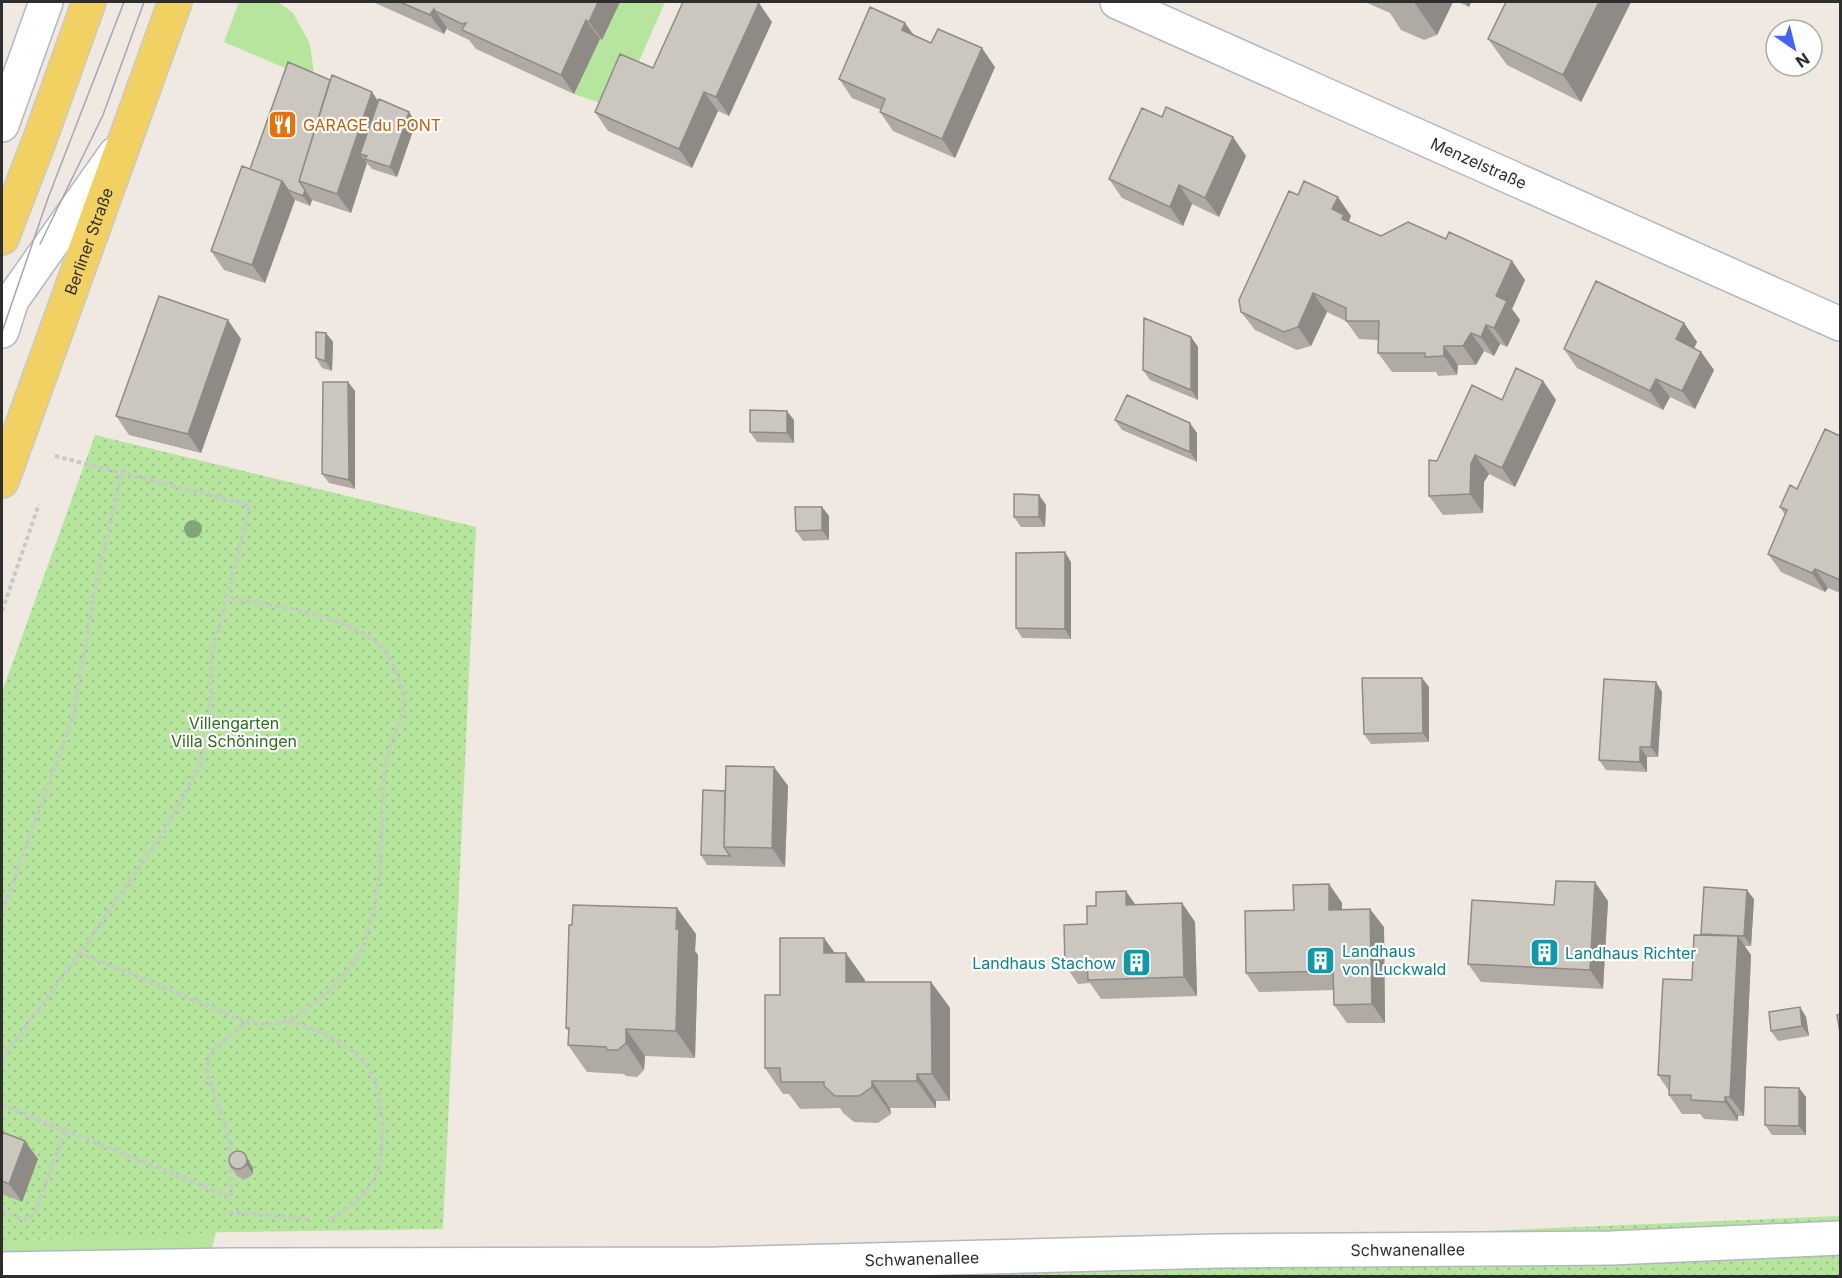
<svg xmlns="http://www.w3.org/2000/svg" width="1842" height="1278" viewBox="0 0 1842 1278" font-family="Inter,sans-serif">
  <defs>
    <pattern id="park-dots" width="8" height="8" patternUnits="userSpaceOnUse" patternTransform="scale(1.5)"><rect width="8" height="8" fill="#b6e59e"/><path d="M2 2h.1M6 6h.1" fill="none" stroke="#9dc588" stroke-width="1.8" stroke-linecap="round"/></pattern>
  </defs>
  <rect width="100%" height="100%" fill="#efe9e1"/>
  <path fill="#b6e59e" d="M239 2H278L293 13 310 44 315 81 224 42Z
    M620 2H665L618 109 574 94 600 39 602 40Z
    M216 1232 212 1248 200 1257 2 1260V1241Z"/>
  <path fill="url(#park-dots)" d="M95 435 476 527 443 1229 230 1232 2 1241V692Z
    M1840 1216V1276H2L1242 1241Z"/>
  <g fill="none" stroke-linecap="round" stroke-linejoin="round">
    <defs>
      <g id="minor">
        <path id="s1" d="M1117 2 1840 324"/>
        <path d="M2 125 46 2"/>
        <path d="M2 331 12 300 115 154"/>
        <path id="s2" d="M2 1269 231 1265 718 1264 1217 1251 1611 1248 1840 1238"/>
      </g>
      <g id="major">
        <path d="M2 238 41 136 89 2"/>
        <path id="s3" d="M2 481 175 2"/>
      </g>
    </defs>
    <use href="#minor" stroke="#b4b7c1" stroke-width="36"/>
    <use href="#major" stroke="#c9c9c9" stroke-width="36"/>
    <path stroke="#c9c9c9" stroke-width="4" stroke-dasharray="4.5 3" stroke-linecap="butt" d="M55 456 250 505 227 597C271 606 354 615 384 650 389 656 392 664 395 670 418 715 387 731 384 774 381 826 384 878 369 928 366 936 364 946 360 953 349 971 336 984 321 998 296 1019 280 1028 247 1022L80 953 164 832 199 767 210 724 212 651 227 597
      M2 611 39 504
      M2 913 73 716 94 593 122 472
      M288 1022C320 1029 350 1043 369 1070 385 1092 386 1154 375 1178 366 1195 344 1212 328 1221
      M2 1059 80 953
      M2 1105 231 1197 229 1137 206 1070 210 1052 246 1023
      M2 1211 25 1220 34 1215 65 1131
      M229 1212 309 1219"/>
    <use href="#minor" stroke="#fff" stroke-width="33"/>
    <use href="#major" stroke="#f2d163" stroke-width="33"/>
    <path stroke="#a3a6b8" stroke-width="1.5" d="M40 244 103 115 144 2
      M2 332 48 198 124 2"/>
  </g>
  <circle fill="#84a574" cx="193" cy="529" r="9"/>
  <path fill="#afaba4" d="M373 2H620L602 40 600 39 574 94 476 49 469 40 448 30 447 28 444 34Z
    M1365 2H1453L1437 35 1424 40 1401 30 1390 13Z
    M1458 2H1471L1469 7Z
    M1631 2 1581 102 1507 65 1488 39Z
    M772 22 729 116 718 111 692 168 608 131 595 112 653 68Z
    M905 23 914 35 931 43 995 67 955 158 893 131 880 112 881 110 852 98 839 79Z
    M378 101 416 122 397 177 372 169 367 163 351 213 312 200 310 206 295 200 265 283 224 270 211 251 250 169Z
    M1162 117 1233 137 1246 156 1219 217 1192 204 1183 226 1122 198 1109 179Z
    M1351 216 1349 221 1350 222 1381 236 1446 239 1512 261 1525 280 1512 309 1520 320 1507 347 1500 344 1494 356 1484 351 1476 365H1458L1457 375 1438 376 1436 372H1392L1378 353V340L1359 339 1346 321 1327 312 1311 346 1297 350 1255 330 1241 312Z
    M1684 323 1697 342 1694 348 1701 352 1714 370 1695 409 1670 397 1663 410 1577 368 1564 349Z
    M326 333 333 342 332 371 322 368 316 358Z
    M1191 337 1198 347V400L1150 380 1143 370Z
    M241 339 201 453 129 435 116 416Z
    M1543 381 1556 400 1515 487 1489 474 1484 482 1483 513 1443 515 1429 496 1437 461 1502 400Z
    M348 382 355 391V489L329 483 322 474Z
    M794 420V443L757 442 750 432Z
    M1115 420 1197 433V462L1122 430Z
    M1840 436V593L1828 588 1825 592 1781 572 1768 554 1785 515 1780 507 1797 489Z
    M1039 495 1046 505 1045 527H1021L1014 517Z
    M822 507 829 516V540L803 541 796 531Z
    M1071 562V639L1022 638 1016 628Z
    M1422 678 1429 687V742L1371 744 1364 734Z
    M1656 682 1662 692 1658 757H1647V772L1606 770 1599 760Z
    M774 767 788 786 785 867 707 865 701 855 725 791Z
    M1329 884 1342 903V909L1384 927 1385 1023H1347L1334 1005V990L1259 992 1246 973 1294 910Z
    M1126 891 1135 905 1182 903 1195 922 1197 996 1101 999 1090 983 1078 984 1065 965 1087 924 1096 906Z
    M1754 899 1751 946H1744L1751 955 1744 1116H1738V1121L1704 1119 1700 1114H1682L1669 1095V1091L1658 1075 1692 980 1702 935Z
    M1608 901 1603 989 1481 982 1468 964 1554 905Z
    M696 934 695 951 698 955 695 1058 645 1056 644 1070 637 1077 626 1076 624 1074 587 1072 568 1045 569 1032 566 1028Z
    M835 953 865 980V982H931L950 1008V1101H936V1108H890L891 1114 878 1123 854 1122 843 1113 840 1108 800 1109 789 1094H783L765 1068 780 995Z
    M1800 1007 1806 1017 1809 1036 1778 1041 1771 1031Z
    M1799 1088 1806 1097V1135H1772L1765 1125Z
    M2 1132 38 1159 22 1202 2 1194Z
    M231 1154 253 1168V1174L248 1178 243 1179 237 1176 230 1166Z"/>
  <path fill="#8e8b86" d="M598 2H620L602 40 589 22Z
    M1414 2H1453L1437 35Z
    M1465 2H1471L1469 7Z
    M1599 2H1631L1581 102 1563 75Z
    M759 3 772 22 729 116 716 97Z
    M434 9 447 28 444 34 430 15Z
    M586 20 600 39 574 94 561 75Z
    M905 23 918 42 902 30Z
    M982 48 995 67 955 158 942 139Z
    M372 92 385 111 367 156 360 154 367 163 351 213 337 194Z
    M704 92 718 111 692 168 679 149Z
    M409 112 416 122 397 177 390 167Z
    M1233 137 1246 156 1219 217 1205 198Z
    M282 181 295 200 265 283 252 265Z
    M1179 185 1192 204 1183 226 1170 207Z
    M305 190 312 200 310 206 303 196Z
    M1338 197 1351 216 1349 221 1358 234 1332 209Z
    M1512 261 1525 280 1512 309 1520 320 1507 347 1494 328 1496 296Z
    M1313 293 1327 312 1311 346 1298 327Z
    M228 320 241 339 201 453 188 434Z
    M1684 323 1697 342 1689 358 1676 339Z
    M1486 325 1500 344 1494 356 1481 337Z
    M326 333 333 342 332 371 325 361Z
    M1471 333 1484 351 1476 365 1463 346Z
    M1191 337 1198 347V400L1191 390Z
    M1444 346 1458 365 1457 375 1444 356Z
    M1701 352 1714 370 1695 409 1682 391Z
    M1656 379 1670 397 1663 410 1650 391Z
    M1543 381 1556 400 1515 487 1502 468Z
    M348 382 355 391V489L349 480Z
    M787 411 794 420V443L787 433Z
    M1190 423 1197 433V462L1190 452Z
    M1475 455 1489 474 1484 482 1483 513 1470 494 1471 464Z
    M1039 495 1046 505 1045 527 1039 517Z
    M822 507 829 516V540L822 530Z
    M1065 552 1071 562V639L1065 629Z
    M1815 569 1828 588 1825 592 1812 573Z
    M1422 678 1429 687V742L1423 733Z
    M1656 682 1662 692 1658 757 1651 747Z
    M1640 747 1647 757V772L1640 762Z
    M774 767 788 786 785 867 772 848Z
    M1595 882 1608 901 1603 989 1590 970Z
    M1329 884 1342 903V928L1329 910Z
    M1747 890 1754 899 1751 946 1744 936Z
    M1126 891 1139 910 1126 905Z
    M1182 903 1195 922 1197 996 1184 977Z
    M677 908 696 934 695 951 698 955 695 1058 676 1031Z
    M1370 909 1384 927 1385 1023 1372 1004Z
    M1738 936 1751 955 1744 1116 1730 1097Z
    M824 938 843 964 824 953Z
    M846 953 865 980V1009L846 982Z
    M931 982 950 1008V1101L932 1074Z
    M1800 1007 1806 1017 1809 1036 1802 1026Z
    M626 1029 645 1056 644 1070 626 1043Z
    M917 1074 936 1101V1108L917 1081Z
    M872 1081 890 1108 891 1114 872 1087Z
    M1799 1088 1806 1097V1135L1799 1126Z
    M1725 1097 1738 1116V1121L1725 1102Z
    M25 1141 38 1159 22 1202 9 1184Z
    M247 1158 253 1168V1174L246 1164Z"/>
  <path fill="#cbc7bf" stroke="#8e8b86" stroke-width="1.5" d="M400 2H598L589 22 586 20 561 75 462 30 466 23 462 24 435 11 434 9 430 15Z
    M683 2H755L759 3 716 97 704 92 679 149 595 112 620 54 653 68Z
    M1506 2H1599L1563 75 1488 39Z
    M870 7 905 23 902 30 931 43 938 29 982 48 942 139 880 112 885 99 839 79Z
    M288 62 330 80 299 181 305 190 303 196 288 190 282 181 250 169Z
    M332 75 372 92 337 194 299 181Z
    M379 99 409 112 390 167 365 159 367 156 360 154Z
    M1166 107 1233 137 1205 198 1179 185 1170 207 1109 179 1142 108 1162 117Z
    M242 166 282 181 252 265 211 251Z
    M1304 181 1338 197 1332 209 1344 215 1342 219 1381 236 1408 222 1446 239 1449 232 1512 261 1496 296 1507 301 1494 328 1486 325 1481 337 1471 333 1463 346H1444V356L1425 357V353H1378L1379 321H1346V308L1313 293 1298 327 1284 332 1241 312 1239 300 1289 191 1298 195Z
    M1596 281 1684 323 1676 339 1701 352 1682 391 1656 379 1650 391 1564 349Z
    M159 296 228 320 188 434 116 416Z
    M1144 318 1191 337V390L1143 370Z
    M316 332 326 333 325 361 316 358Z
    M1516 368 1543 381 1502 468 1475 455 1471 464 1470 494 1429 496V460L1437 461 1472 385 1502 400Z
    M323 382H348L349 480 322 474Z
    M1127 395 1190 423V452L1115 420Z
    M750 410 787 411V433L750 432Z
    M1825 429 1840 436V580L1815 569 1812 573 1768 554 1787 510 1780 507 1790 485 1797 489Z
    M1014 494 1039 495V517H1014Z
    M795 507H822V530L796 531Z
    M1065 552V629L1016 628V553Z
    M1362 678H1422L1423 733 1364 734Z
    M1604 679 1656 682 1651 747H1640V762L1599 760Z
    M726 766 774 767 772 848 724 847Z
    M703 790 725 791 724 847 730 856 701 855Z
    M1556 881 1595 882 1590 970 1468 964 1472 900 1554 905Z
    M1329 884V910L1370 909 1372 1004 1334 1005 1333 971 1246 973 1245 911 1294 910 1293 885Z
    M1704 887 1747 890 1744 936 1701 934Z
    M1126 891V905L1182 903 1184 977 1088 980 1087 964 1065 965 1064 925 1087 924V906H1096V892Z
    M573 905 677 908 676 929H679L676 1031 626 1029V1043L618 1050H607L606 1047 568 1045 569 1028H566L569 925H572Z
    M1694 935 1738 936 1730 1097H1725V1102L1691 1100V1095H1669L1670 1076 1658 1075 1663 979 1692 980Z
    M780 938H824V953H846V982H931L932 1074H917V1081H872V1087L859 1096H835L824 1086V1082H781L780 1068H765V995H780Z
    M1800 1007 1802 1026 1771 1031 1769 1012Z
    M1840 1014V1032L1837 1015Z
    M1765 1087 1799 1088V1126L1765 1125Z
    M2 1132 25 1141 9 1184 2 1181Z
    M229 1160a9 9 0 1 1 18 0a9 9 0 1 1-18 0Z"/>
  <defs>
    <symbol id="restaurant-square" viewBox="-11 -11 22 22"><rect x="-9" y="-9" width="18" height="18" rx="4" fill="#e8710a" stroke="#fff"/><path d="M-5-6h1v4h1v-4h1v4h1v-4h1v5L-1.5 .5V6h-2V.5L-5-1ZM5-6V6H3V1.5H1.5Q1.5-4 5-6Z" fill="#fff"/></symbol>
    <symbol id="building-square" viewBox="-11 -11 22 22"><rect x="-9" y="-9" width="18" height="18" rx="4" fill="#0f9aa8" stroke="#fff"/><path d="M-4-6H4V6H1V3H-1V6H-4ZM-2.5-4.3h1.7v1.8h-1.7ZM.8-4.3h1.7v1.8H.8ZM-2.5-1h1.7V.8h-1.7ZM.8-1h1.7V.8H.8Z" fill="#fff"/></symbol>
  </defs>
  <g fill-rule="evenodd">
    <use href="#restaurant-square" x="266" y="108" width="33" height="33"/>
    <use href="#building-square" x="1528" y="936" width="33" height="33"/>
    <use href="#building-square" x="1304" y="944" width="33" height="33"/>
    <use href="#building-square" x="1120" y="946" width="33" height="33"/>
  </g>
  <g text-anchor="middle" stroke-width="4.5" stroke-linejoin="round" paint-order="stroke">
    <g font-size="16" fill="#c56008" stroke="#fff" text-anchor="start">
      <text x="303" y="131">GARAGE du PONT</text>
    </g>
    <g font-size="16" fill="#2e2e2e" stroke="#fff">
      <text dy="6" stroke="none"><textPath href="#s1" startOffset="396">Menzelstraße</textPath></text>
      <text dy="6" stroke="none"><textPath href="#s3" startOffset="255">Berliner Straße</textPath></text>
      <text dy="6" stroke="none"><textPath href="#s2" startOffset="1406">Schwanenallee</textPath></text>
      <text dy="6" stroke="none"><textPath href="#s2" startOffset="920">Schwanenallee</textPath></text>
    </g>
    <g font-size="16" fill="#2c6e1b" stroke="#fff">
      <text x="234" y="729">Villengarten<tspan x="234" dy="18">Villa Schöningen</tspan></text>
    </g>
    <g font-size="16" fill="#0d838f" stroke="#fff" text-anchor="start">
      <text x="1342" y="957">Landhaus<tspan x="1342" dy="18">von Luckwald</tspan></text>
      <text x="1565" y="959">Landhaus Richter</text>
      <text x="1116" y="969" text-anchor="end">Landhaus Stachow</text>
    </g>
  </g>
  <rect width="1842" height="1278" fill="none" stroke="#2e2e2e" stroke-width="6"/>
  <g transform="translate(1794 48) rotate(145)"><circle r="28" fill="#ffffff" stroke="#ababab" stroke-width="1.5"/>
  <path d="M0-4.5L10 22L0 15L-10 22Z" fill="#4264fb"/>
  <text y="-9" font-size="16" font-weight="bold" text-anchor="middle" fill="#2e2e2e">N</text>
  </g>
</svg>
